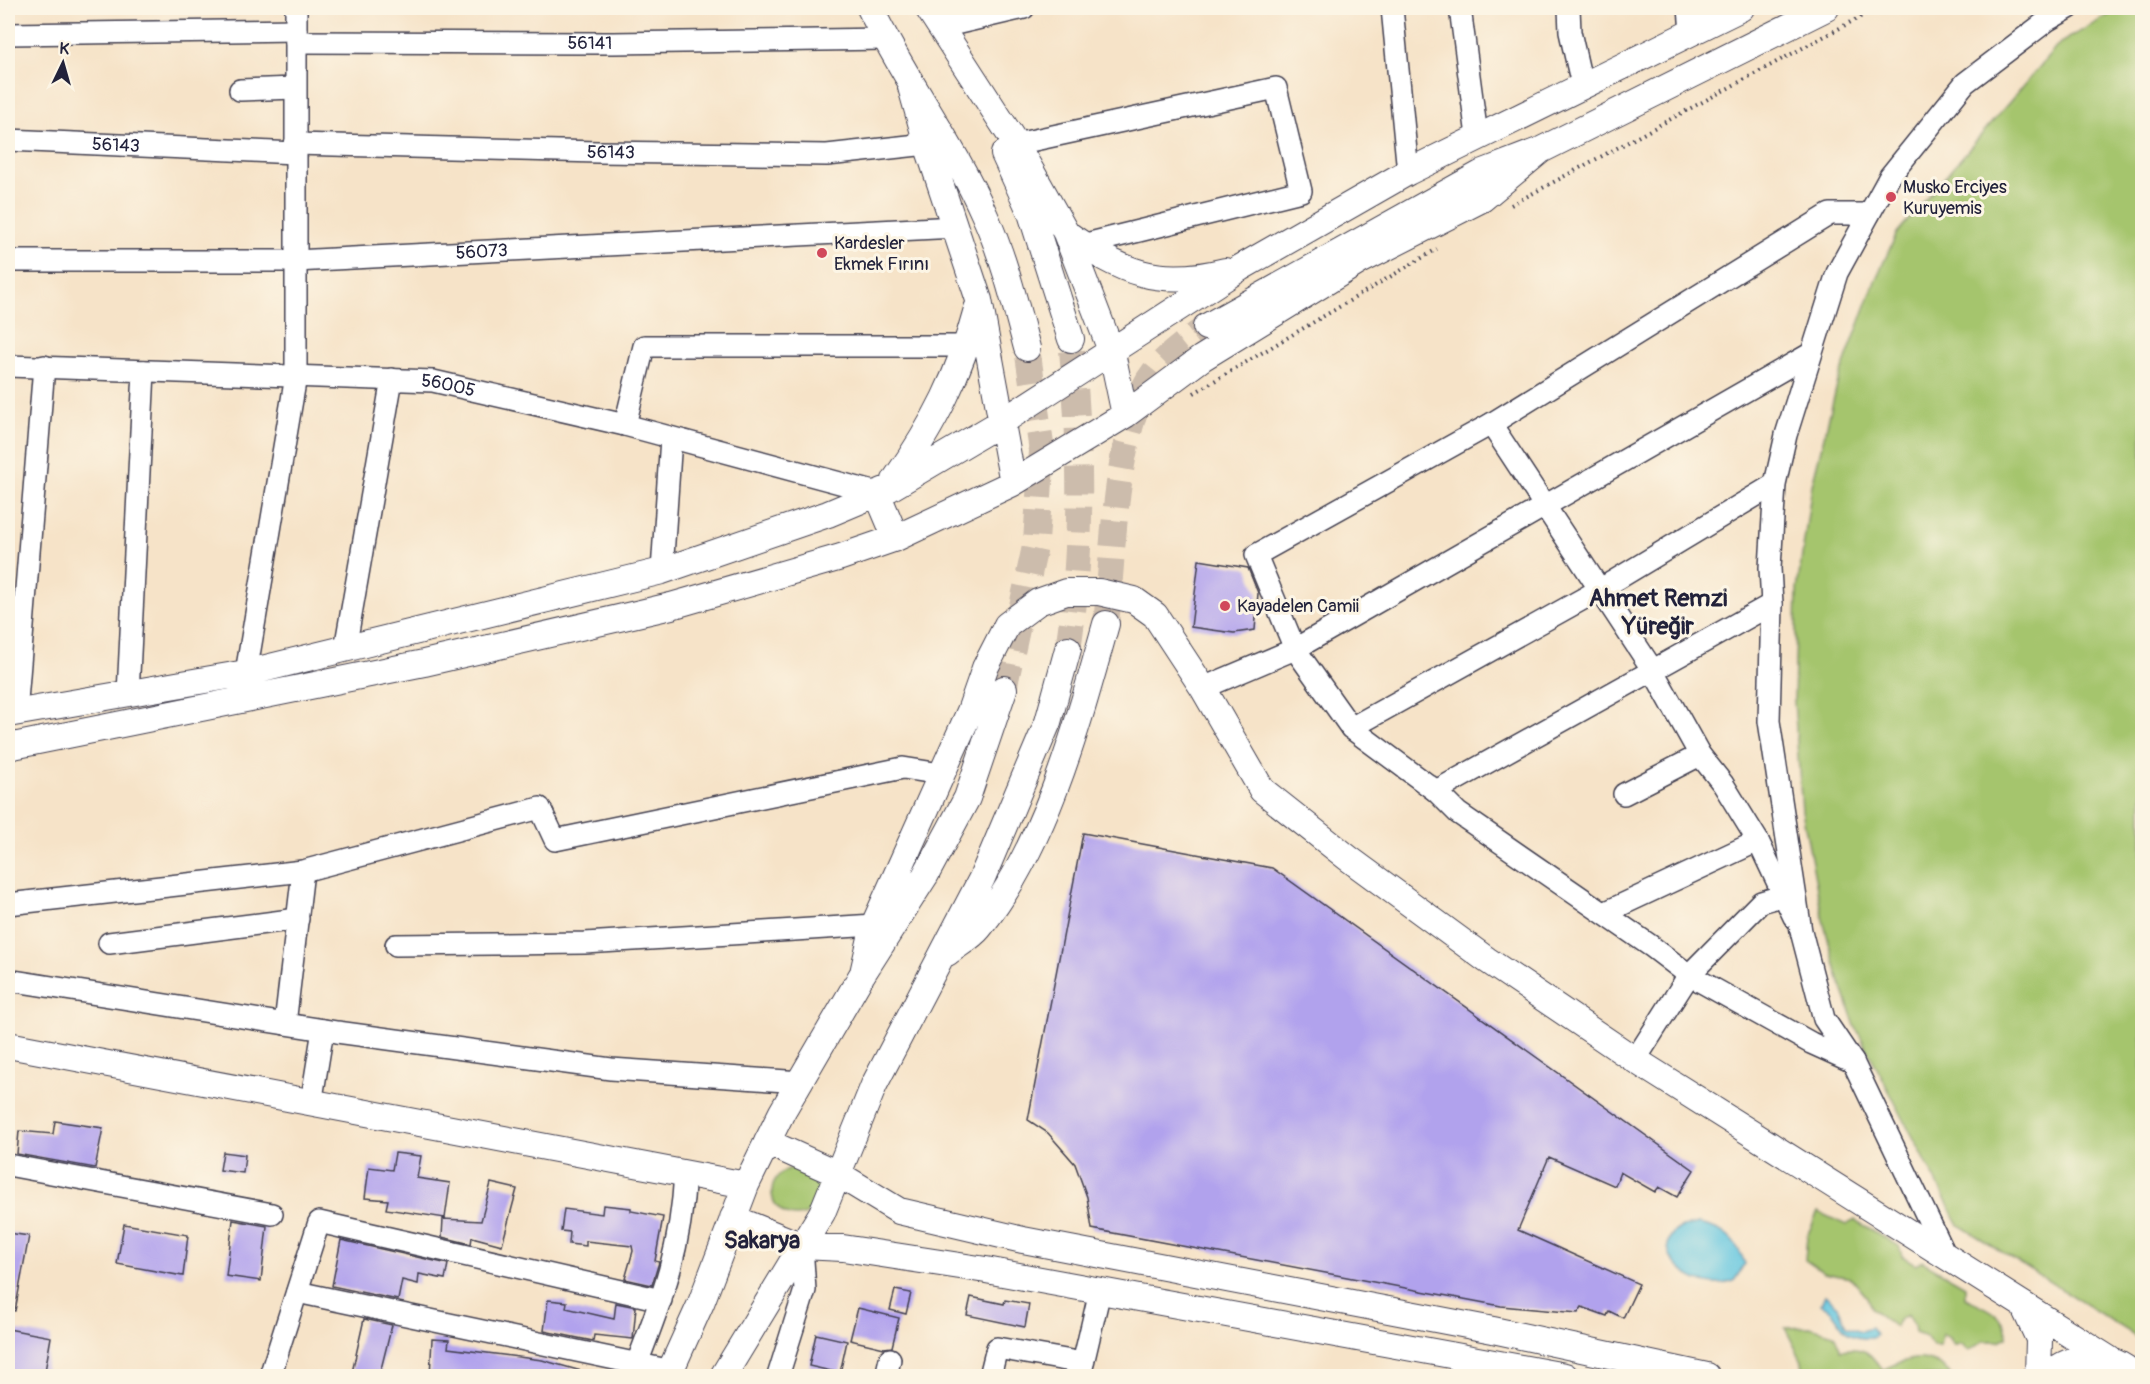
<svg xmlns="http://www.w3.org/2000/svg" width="2150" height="1384" viewBox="0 0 2150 1384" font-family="Pangolin,sans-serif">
  <rect width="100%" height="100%" fill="#fcf5e5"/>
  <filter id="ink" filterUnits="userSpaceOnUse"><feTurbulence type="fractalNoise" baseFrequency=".0167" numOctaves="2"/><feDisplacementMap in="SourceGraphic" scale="12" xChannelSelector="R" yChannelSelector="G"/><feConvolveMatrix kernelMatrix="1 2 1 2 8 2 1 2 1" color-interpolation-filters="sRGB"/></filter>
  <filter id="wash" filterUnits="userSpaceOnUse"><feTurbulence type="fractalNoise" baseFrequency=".008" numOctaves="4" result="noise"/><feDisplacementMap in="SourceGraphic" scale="24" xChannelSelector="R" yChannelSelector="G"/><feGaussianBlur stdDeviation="1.35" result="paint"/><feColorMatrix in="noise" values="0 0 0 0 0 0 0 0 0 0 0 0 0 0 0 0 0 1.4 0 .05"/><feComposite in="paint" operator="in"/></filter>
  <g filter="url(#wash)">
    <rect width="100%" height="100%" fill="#f6e3c8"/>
    <path fill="#a5c56d" stroke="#647454" stroke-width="1.5" d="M2121 8H2142V1340L1959 1225 1855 1026 1837 973 1823 920 1802 811 1794 701 1797 590 1812 485 1838 381 1875 281 1897 233 2060 43Z
      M772 1192a24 24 0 1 1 48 0a24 24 0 1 1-48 0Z
      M1818 1212 1846 1225 1855 1220 1899 1246 1902 1256 1915 1264 1922 1261 1965 1286V1298C1982 1306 2008 1314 2007 1337L1999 1341H1983L1969 1351 1961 1343 1954 1346 1950 1338 1942 1334 1940 1346H1933L1926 1337 1915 1333 1914 1325 1908 1315 1900 1319 1895 1327 1871 1308 1867 1297 1851 1278 1824 1273 1805 1260 1807 1236Z
      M1810 1327 1834 1334 1841 1350C1864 1346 1870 1352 1882 1370 1910 1356 1929 1352 1953 1376H1804L1802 1361 1785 1328Z"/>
    <path fill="#62c6e0" stroke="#42748e" stroke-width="1.5" d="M1698 1224C1723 1228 1737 1240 1745 1264L1734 1281C1694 1297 1645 1247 1680 1228 1684 1226 1693 1226 1698 1224Z
      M1825 1295 1838 1306 1846 1326 1861 1331 1871 1328 1876 1335 1872 1338C1836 1341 1845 1315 1821 1304Z"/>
    <g id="blocks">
      <path fill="#b1a2ed" d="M1199 560 1248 568 1258 593 1255 630 1234 633 1191 627Z
        M1083 833 1272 868 1694 1170 1677 1197 1659 1187 1655 1192 1620 1172 1615 1186 1549 1157 1518 1230 1639 1284 1623 1318 1609 1311 1607 1316 1582 1307 1578 1313 1501 1306 1092 1229 1087 1197 1075 1164 1048 1133 1028 1120Z
        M55 1121 103 1128 95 1168 17 1154 19 1131 53 1134Z
        M223 1152 245 1155 243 1173 220 1170Z
        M395 1153 421 1156 417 1178 450 1183 445 1218 386 1209 388 1200 365 1198 369 1167 392 1170Z
        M491 1183 517 1189 502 1245 472 1237 471 1244 442 1237 443 1219 481 1221Z
        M603 1205 631 1208V1211L663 1217 655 1261 659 1262 652 1285 625 1279 633 1251 632 1246 586 1241V1246L569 1244 570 1232 561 1231 564 1209 602 1214Z
        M233 1220 267 1226 261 1281 226 1276Z
        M124 1224 188 1235 183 1276 117 1264Z
        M8 1233 29 1236 15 1311 8 1310Z
        M341 1240 448 1264 445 1279 419 1274 418 1284 402 1280 398 1300 332 1286Z
        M895 1290 911 1293 906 1314 890 1310Z
        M971 1297 1004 1304 1005 1300 1029 1304 1025 1327 967 1315Z
        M548 1300 567 1302 566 1308 614 1319 616 1303 636 1307 633 1339 594 1335 593 1341 544 1331Z
        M858 1308 899 1318 892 1347 884 1348 850 1340Z
        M364 1319 392 1325 379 1377H351Z
        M8 1329 51 1337 44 1377H8Z
        M816 1334 847 1341 840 1373 809 1366Z
        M432 1339 449 1340 448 1348 542 1360 585 1372 584 1377 430 1376Z"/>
    </g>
  </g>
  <g filter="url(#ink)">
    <use href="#blocks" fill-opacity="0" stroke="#423f50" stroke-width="1.5"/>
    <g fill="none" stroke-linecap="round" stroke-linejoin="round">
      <path stroke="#ccbcac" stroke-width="26" stroke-dasharray="26 13" stroke-linecap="butt" d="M1106 624C1114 548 1113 458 1144 388 1156 362 1184 344 1206 327
        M1068 649C1084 545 1081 444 1071 339
        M1004 689 1036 542 1042 451 1027 348"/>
      <defs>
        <g id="minor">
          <path d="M1392 8 1408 172"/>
          <path d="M1460 8 1477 136"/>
          <path d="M1569 8 1570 32 1582 85"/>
          <path d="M1689 8 1691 32"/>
          <path d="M942 27 1024 8"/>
          <path d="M8 34 296 30"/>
          <path id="s1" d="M296 42 613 43 885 39"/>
          <path d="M240 90 295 88"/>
          <path id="s2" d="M8 140 295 153"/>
          <path id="s3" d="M295 144 598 152 827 155 927 144"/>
          <path d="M1016 144 1276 88 1301 191 1082 245"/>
          <path id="s4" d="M8 261H295L956 227"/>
          <path id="s5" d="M8 366 433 381 625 425 877 493"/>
          <path d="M1491 424 1652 669 1700 755 1723 784 1758 841 1794 917"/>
          <path d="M625 425 644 346H967"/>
          <path d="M662 571 671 438"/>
          <path d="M345 649 392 379"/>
          <path d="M246 673 296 376V8"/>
          <path d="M1203 688 1295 649 1810 354"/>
          <path d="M128 694 144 371"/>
          <path d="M16 713 44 366"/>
          <path d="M1351 728 1599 590 1775 484"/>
          <path d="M1436 791 1772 604"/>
          <path d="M1624 794 1700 755"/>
          <path d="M8 904 303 871 540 808 555 840 903 768 941 774"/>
          <path d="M1604 913 1758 841"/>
          <path d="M109 943 298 919"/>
          <path d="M396 945 585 943 874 925"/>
          <path d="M8 980 337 1032 611 1069 801 1082"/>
          <path d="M285 1024 303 871"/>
          <path d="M1635 1060 1689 975 1761 902 1782 896"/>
          <path d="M1853 1062 1811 1043 1689 975 1651 946 1458 813 1436 791 1351 728 1295 649 1256 555 1491 424 1830 214H1869"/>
          <path d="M311 1104 323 1030"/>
          <path d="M8 1165 272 1214"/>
          <path d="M1945 1254 1853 1062 1824 1019 1801 931 1769 721 1772 604 1770 568 1775 484 1786 435 1837 273 1890 176 1965 83 2048 20 2069 8"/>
          <path d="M297 1292 672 1371"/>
          <path d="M637 1363C664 1294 681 1248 685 1173"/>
          <path d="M270 1376 319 1222 661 1300"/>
          <path d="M778 1376 805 1290 802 1246"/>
          <path d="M886 1376 890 1359"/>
          <path d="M990 1376 997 1348 1083 1363"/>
          <path d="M1080 1376 1100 1291"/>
          <path d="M1460 1376 1464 1358"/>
        </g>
        <path id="major" d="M870 8C904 79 953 143 985 216 1004 258 1015 303 1027 348
          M928 8 1016 144 1066 233 1112 353 1125 415
          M911 87 927 144 979 300 1013 483
          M1004 154 1031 213 1071 339
          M1066 233C1121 272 1157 288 1225 271
          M1206 327 1484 172 1541 150 1826 8
          M895 480C935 423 959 376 977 309
          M877 493 896 538
          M8 714 246 673 662 571 828 514 890 488 1000 423 1240 268 1408 172 1741 8
          M8 747 424 663 671 606 841 557 896 538 1013 483 1125 415 1202 358 1360 261 1482 199 1541 150
          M947 953C957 945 971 938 979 928 1046 846 1078 724 1106 624
          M863 973 874 925 970 711 985 668 1007 625 1038 602 1066 592H1099L1134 600 1155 615 1203 688 1262 790 1348 858 1487 960 1635 1060 2109 1359
          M8 1045 746 1185
          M767 1142 838 1174 899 1211 1023 1240 1493 1330 1707 1376
          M733 1218 802 1246 843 1248 986 1270 1565 1376
          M2023 1305 2039 1339 2038 1376
          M668 1376 701 1303 746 1185 782 1112 863 973 925 876 967 798 1004 689
          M723 1376 822 1213 874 1085 982 878 1048 722 1068 649
          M2047 1376C2074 1352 2108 1351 2135 1376"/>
      </defs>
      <use href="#minor" stroke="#423f50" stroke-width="24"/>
      <use href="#major" stroke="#423f50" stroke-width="28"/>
      <path stroke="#423f50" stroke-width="4" stroke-dasharray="1.5 4.5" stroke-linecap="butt" d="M1511 205 1877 8
        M1194 393 1437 249"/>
      <use href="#minor" stroke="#fff" stroke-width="21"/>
      <use href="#major" stroke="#fff" stroke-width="26"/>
    </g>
  </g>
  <g fill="#d1495b" stroke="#fcf5e5" stroke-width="2">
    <circle cx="1891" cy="197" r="6"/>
    <circle cx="822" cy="253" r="6"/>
    <circle cx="1225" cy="606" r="6"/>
  </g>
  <g text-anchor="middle" stroke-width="6" stroke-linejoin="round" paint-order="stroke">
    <g font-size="18" fill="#22223b" stroke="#fcf5e5">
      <text dy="6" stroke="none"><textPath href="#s1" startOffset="294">56141</textPath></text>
      <text dy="6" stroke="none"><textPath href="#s2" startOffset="108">56143</textPath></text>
      <text dy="6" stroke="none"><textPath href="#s3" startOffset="316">56143</textPath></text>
      <text dy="6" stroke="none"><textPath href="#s4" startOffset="474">56073</textPath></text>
      <text dy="6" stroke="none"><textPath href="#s5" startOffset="441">56005</textPath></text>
    </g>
    <g font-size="18" fill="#22223b" stroke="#fcf5e5" text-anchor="start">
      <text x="1903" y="193">Musko Erciyes<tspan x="1903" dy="21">Kuruyemis</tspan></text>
      <text x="834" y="249">Kardesler<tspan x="834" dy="21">Ekmek Fırını</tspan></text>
      <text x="1237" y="612">Kayadelen Camii</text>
    </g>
    <g font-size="24" font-weight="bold" fill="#22223b" stroke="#fcf5e5">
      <text x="1658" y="606">Ahmet Remzi<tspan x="1658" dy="28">Yüreğir</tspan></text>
      <text x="762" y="1248">Sakarya</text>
    </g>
  </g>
  <rect width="2150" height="1384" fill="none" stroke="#fcf5e5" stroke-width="30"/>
  <g transform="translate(63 63) rotate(5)" stroke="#fcf5e5" stroke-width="4.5" paint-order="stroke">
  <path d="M0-4.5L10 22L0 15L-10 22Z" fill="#22223b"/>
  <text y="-9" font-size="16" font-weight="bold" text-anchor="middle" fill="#22223b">K</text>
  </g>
</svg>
